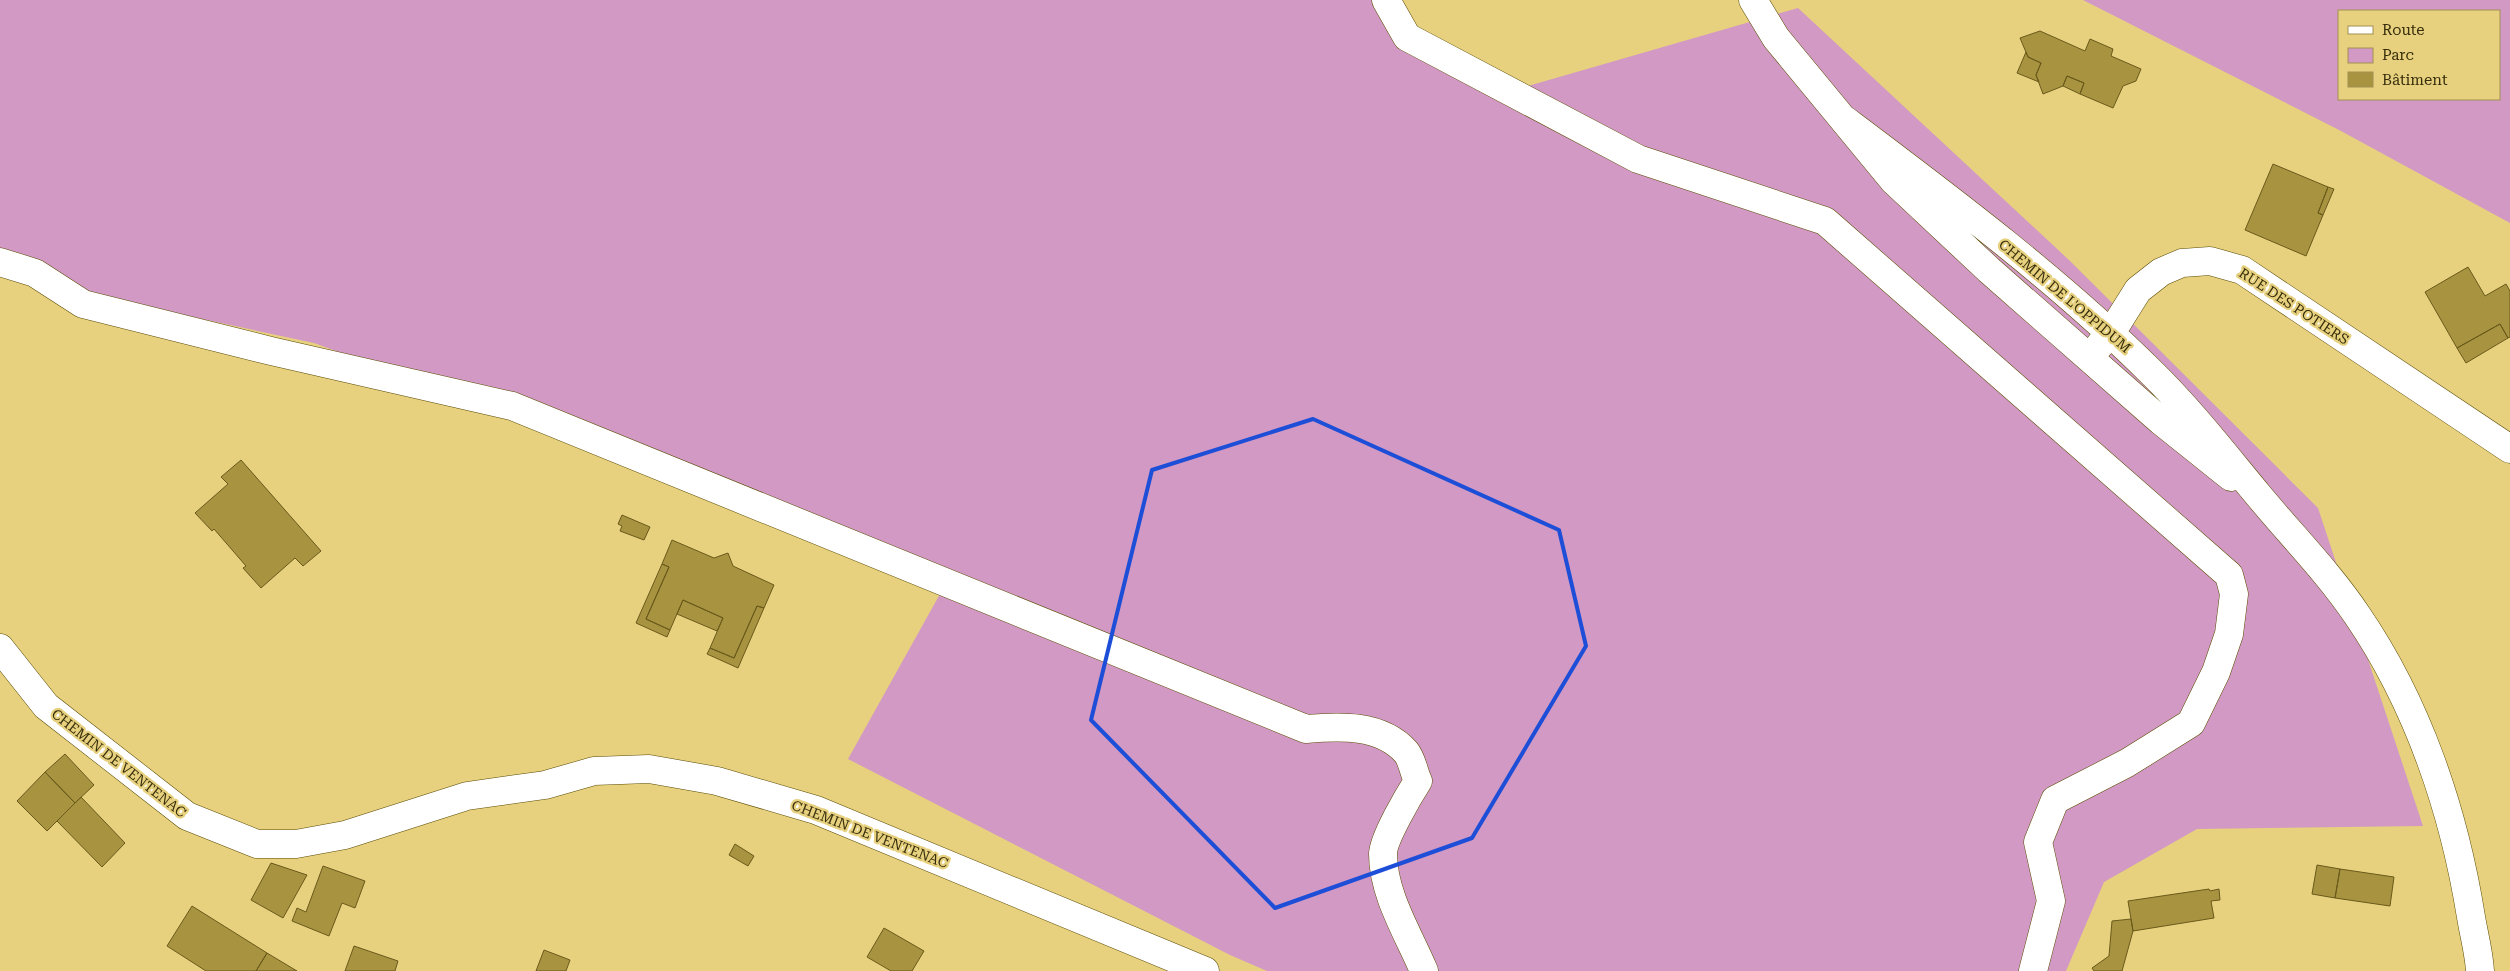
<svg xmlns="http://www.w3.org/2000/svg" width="2510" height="971" viewBox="0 0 2510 971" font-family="'Roboto Serif',serif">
  <rect width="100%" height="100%" fill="#e7d17f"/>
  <path fill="#d199c4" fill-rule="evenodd" d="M0 0H1386L1401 24 1528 86 1798 8 2069 260 2318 508 2423 826 2197 829 2104 882 2066 971H1267L1230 955 848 759 950 576 314 343 0 276Z
    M2083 0H2510V223L2341 131ZM2339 11H2499V99H2339Z"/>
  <path fill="#a89341" stroke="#6a5a1a" d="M2040 31 2085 51 2090 39 2113 49 2111 56 2141 69 2136 81 2123 86 2113 108 2080 94 2084 83 2067 76 2063 86 2043 94 2036 75 2041 63 2028 57 2020 38Z
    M2026 52 2028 57 2041 63 2036 75 2039 82 2017 73Z
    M2067 76 2084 83 2080 94 2063 86Z
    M2273 164 2328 187 2318 213 2323 215 2306 256 2245 230Z
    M2328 187 2334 189 2323 215 2318 213Z
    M2468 267 2485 296 2506 284 2510 291V337L2508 338 2500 324 2457 348 2425 292Z
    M2500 324 2508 338 2466 363 2457 348Z
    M241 460 321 551 303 566 295 558 261 588 243 568 246 566 214 529 212 531 195 513 228 484 221 477Z
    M622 515 650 527 644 540 620 531 622 526 618 524Z
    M672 540 714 558 728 553 733 566 774 585 764 608 757 606 734 658 710 648 723 618 683 600 670 630 646 619 669 567 662 564Z
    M662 564 669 567 646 619 670 630 667 637 636 623Z
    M683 600 723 618 717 631 677 614Z
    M757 606 764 608 738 668 707 654 710 648 734 658Z
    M65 754 94 785 75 803 45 772Z
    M45 772 75 803 47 831 17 801Z
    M81 797 125 843 102 867 57 821Z
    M735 844 754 856 748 866 729 855Z
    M271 863 307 875 283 918 251 900Z
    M2317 865 2340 869 2335 898 2312 894Z
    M323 866 365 881 355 908 342 903 329 936 292 921 297 908 306 912Z
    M2340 869 2394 877 2390 906 2335 898Z
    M2209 889 2210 891 2219 889 2220 900 2211 901 2214 918 2133 931 2128 901Z
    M192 906 267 953 256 971H206L167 946Z
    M2131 919 2133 931 2122 971H2094L2092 968 2109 956 2112 921Z
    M884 928 924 951 912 971H891L867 957Z
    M354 946 398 961 395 971H345Z
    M544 950 570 960 566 971H536Z
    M267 953 297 971H256Z"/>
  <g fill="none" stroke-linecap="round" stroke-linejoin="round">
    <defs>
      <path id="minor" d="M1386 0 1407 37 1638 159 1825 221 2229 575 2234 594 2229 634 2216 672 2191 723 2127 763 2055 800 2038 842 2051 901 2033 971
        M1753 0 1776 38 1894 181 1989 270 2161 421 2231 477
        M1845 120C1950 199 2057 279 2151 372 2191 411 2224 454 2259 496 2292 536 2328 572 2357 615 2418 704 2454 811 2471 917 2474 935 2479 953 2480 971
        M0 262 35 273 83 304 271 351 512 406 1306 729C1340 726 1381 724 1406 752 1412 759 1414 773 1418 781 1409 795 1383 839 1383 854 1383 895 1409 935 1424 971
        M2099 346 2116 325 2138 290 2161 272 2182 263 2210 261 2242 270 2510 449
        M0 648 46 706 187 816 257 844H296L345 835 467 796 545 785 594 771 649 769 717 781 816 810 1205 971"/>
    </defs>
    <use href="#minor" stroke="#5b4b03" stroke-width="29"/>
    <use href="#minor" stroke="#fff" stroke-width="28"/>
  </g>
  <path fill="none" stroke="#1d4ed8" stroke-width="4" stroke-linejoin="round" d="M1313 419 1559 530 1586 646 1472 838 1275 908 1091 720 1152 470Z"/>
  <g text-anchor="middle" stroke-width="4.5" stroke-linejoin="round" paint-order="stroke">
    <g font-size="14" fill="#372e0b" stroke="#e7d17f">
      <text transform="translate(2065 296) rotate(40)" y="5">CHEMIN DE L'OPPIDUM</text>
      <text transform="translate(2294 306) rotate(33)" y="5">RUE DES POTIERS</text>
      <text transform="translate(119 763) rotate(38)" y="5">CHEMIN DE VENTENAC</text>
      <text transform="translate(870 834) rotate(21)" y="5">CHEMIN DE VENTENAC</text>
    </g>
  </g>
  <rect x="2338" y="10" width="162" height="90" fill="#e7d17f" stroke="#a19051"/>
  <rect x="2348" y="26" width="25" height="8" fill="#ffffff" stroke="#a19051"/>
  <text x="2382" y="35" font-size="15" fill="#372e0b">Route</text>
  <rect x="2348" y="48" width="25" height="15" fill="#d199c4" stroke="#a19051"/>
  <text x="2382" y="60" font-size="15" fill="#372e0b">Parc</text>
  <rect x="2348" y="72" width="25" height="15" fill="#a89341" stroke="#a19051"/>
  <text x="2382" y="85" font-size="15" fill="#372e0b">Bâtiment</text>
</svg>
